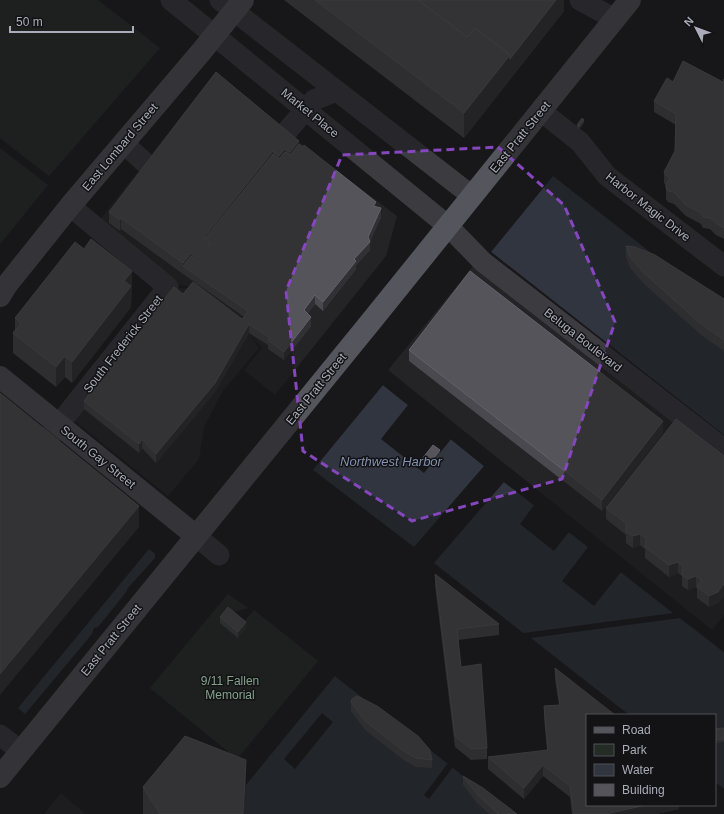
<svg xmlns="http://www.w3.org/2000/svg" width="724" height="814" viewBox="0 0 724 814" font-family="Arial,sans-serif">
  <rect width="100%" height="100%" fill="#18181a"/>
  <path fill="#242427" d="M213 76 397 216 386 256 275 395 244 370 262 348 250 335 259 348 222 392 204 427 199 459 168 496 71 418 171 287 193 289 194 287 171 284 98 222Z
    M478 260 724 439V615L712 630 388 370Z
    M61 793 70 801 86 814H44Z"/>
  <path fill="#242c26" d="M0 0H98L160 48 49 176 0 138Z
    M0 148 48 185 0 244Z
    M228 594 248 608 228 613 238 638 246 628 242 624 254 610 318 661 237 759 150 688Z"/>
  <path fill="#30353f" d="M553 176 724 310V435L491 252Z
    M383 385 504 482 724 652V789L715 782V715H629L313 470Z
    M149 549 155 554V558L127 589V591L98 627 94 628 92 634 25 714 18 708Z
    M335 676 512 814H244L246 785Z"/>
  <path fill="#18181a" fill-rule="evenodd" d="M491 252 724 435V437L490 254Z
    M385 383 505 480 724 650V652L680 618 531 638 629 715H626L312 471 313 470 414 547 484 466 451 439 424 473 381 439 408 405 383 385ZM504 482 534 505 520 524 554 551 569 532 588 547 562 581 594 606 621 572 673 613 523 633 434 563Z
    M338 676 454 765 514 814 453 767 429 799 424 795 448 763 336 677Z
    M322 713 333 722 295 769 284 759Z"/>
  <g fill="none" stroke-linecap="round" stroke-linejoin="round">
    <path stroke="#3b3b40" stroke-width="21" d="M171 0 448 226 483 262 724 449
      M220 0 472 196
      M580 0 615 19
      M541 111 580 142 607 176 724 266
      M281 138 314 100 336 91
      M123 143 151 168
      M41 447 168 287 70 206
      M196 536 219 555
      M0 735 21 751"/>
    <path stroke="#55555d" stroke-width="22" d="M0 296 6 286 70 206 201 52 243 0
      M0 377 196 536
      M0 777 373 319 630 0"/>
  </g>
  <path fill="#49494f" d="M284 0H564V11L464 138Z
    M216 72 299 144 376 207 381 217 370 241V250L356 265V269L323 311 315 304 308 313 311 326 284 360 268 349V345L249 333 215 392 156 463 142 448 139 453 84 409V401L183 294 242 319 244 317 183 274 121 229 120 231 109 223V212Z
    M724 79V239L716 235 710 229 703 228 701 224 686 216 674 204 668 202 666 199V185L664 183V172L675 151 676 125 654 112V101L673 82H723Z
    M584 123 579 130 577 128V125Z
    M626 246 724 299V351L701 335 644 284 630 268 626 257Z
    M84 249 132 271 131 307 72 383 65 377 56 387 13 353V333L15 330V318Z
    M409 350 663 433 602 511 409 361Z
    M440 453 429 467 422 462V459Z
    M724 456V596L718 603 709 607 697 598V588L696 587 688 590 682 586V576L678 573 669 577 645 558V549L640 545 633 548 626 543V535L606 519V508Z
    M435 574 499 624V635L458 640 461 667 487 748V759L471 760 455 747 435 585Z
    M220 617 246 628 238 638 220 623Z
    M555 668 679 805V809L656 814H572L570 797 543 776 524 799 488 769V757L547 750 544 718V706L559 705 555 679Z
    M351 702 432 760V768L416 767 405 761 365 730 351 711Z
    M724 728V742L715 743V729Z
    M463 776 517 814H489L477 803 463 785Z
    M143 787H246L244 814H143Z"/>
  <path fill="#313135" d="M556 0H564V11L464 138V113L510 55Z
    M584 120V123L579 130V127Z
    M299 141V152L290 163V152Z
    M285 149V160L279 167V156Z
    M273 151V162L208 243 204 237Z
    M376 202V210L373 206Z
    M381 208V217L370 242V250L356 265V269L323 311V302L354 259 368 237Z
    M121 218V229L120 231V220Z
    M210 243V254L198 270V259Z
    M191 253V264L183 266V274V263Z
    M132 271 131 307 72 383V362L124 281Z
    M315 295V304L304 318V310Z
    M311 317V326L284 360V352Z
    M249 324V333L215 392 156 463V454Z
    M65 356V377L56 387V367Z
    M663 421V433L602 511V500Z
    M142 439V448L139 453V444Z
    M440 450V453L429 467V464Z
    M139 506V527L0 695V674Z
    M640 534V545L633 548V536Z
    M678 562V573L669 577V565Z
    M696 576V587L688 590V579Z
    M724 584V596L718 603 709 607V596Z
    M246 622V628L238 638V632Z
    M246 760V787L244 814H243Z
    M543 765V776L524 799V788Z
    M646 805H679V809L656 814H606Z"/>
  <path fill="#54545a" stroke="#626269" d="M315 0H418L467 37 475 28 510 55 464 113Z
    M418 0H556L510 59V55L475 28 467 37Z
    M683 61 723 82 724 79V228L716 223 710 218 703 217 701 213 686 205 674 192 668 191 666 188V183L670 179 664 172 675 151 676 114 654 101 667 78 673 82Z
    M216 72 299 141 290 152 285 149 279 156 273 151 204 237 210 243 198 259 191 253 183 263 121 218 120 220 109 212Z
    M582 118 584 120 579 127 577 125Z
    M299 144 303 147 304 145 376 202 373 206 381 208 368 237 370 242 354 259 356 261 323 302 315 295 304 310 311 317 284 352 268 340 270 338 249 324 215 383 156 454 142 439 139 444 84 401 174 287 183 294 193 282 242 319 243 318 248 311 183 266 191 256 198 261 210 245V243L205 238 273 154 279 159 285 152 290 155Z
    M91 239 132 271 124 281 131 286 72 362 65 356 56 367 13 333 21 323 15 318 75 242 84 249Z
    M626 246 635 247 655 255 724 299V340L701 324 644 273 630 257Z
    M470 271 663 421 602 500 409 350Z
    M0 393 139 506 0 674Z
    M676 419 724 456V584L718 592 709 596 697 587 702 580 696 576 688 579 682 575 683 566 678 562 669 565 645 547 646 538 640 534 633 536 626 532V523L606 508Z
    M433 445 440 450 429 464 422 459Z
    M435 574 499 624 457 629 461 667 481 664 487 748 471 749 455 736Z
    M228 607 246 622 238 632 220 617Z
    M555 668 615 715H587V805H646L606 814H574L570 786 543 765 524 788 488 757 548 750 544 706 560 705Z
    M357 696 377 706 418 736 430 750 432 760 416 758 405 752 365 721 351 702 352 699Z
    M724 728V739L715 740V729Z
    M185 736 246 760 243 814H160L143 787Z
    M463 776 483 788 517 814H498L477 794Z"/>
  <path d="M0 0H724V814H0ZM498 147 564 205 615 322 562 479 412 521 303 451 286 291 342 155Z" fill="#18181a" fill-opacity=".55" fill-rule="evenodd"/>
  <path fill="none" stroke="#8546be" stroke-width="3" stroke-dasharray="8 5" stroke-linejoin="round" d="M498 147 564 205 615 322 562 479 412 521 303 451 286 291 342 155Z"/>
  <g text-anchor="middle" stroke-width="3" stroke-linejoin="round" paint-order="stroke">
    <g font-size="12" fill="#abacb9" stroke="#131315">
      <text transform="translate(310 113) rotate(39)" y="4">Market Place</text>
      <text transform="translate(520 137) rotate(-51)" y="4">East Pratt Street</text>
      <text transform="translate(120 147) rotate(-50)" y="4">East Lombard Street</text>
      <text transform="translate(648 207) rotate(38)" y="4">Harbor Magic Drive</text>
      <text transform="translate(583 340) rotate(38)" y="4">Beluga Boulevard</text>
      <text transform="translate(123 344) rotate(-52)" y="4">South Frederick Street</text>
      <text transform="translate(316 389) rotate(-51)" y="4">East Pratt Street</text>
      <text transform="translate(98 457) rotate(39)" y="4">South Gay Street</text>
      <text transform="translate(111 640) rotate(-51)" y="4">East Pratt Street</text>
    </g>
    <g font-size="12" fill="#83a28c" stroke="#131315">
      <text x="230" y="685">9/11 Fallen<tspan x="230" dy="14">Memorial</tspan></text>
    </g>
    <g font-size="13" font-style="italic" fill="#8492b1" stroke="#131315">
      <text x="391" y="466">Northwest Harbor</text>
    </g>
  </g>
  <rect x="586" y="714" width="130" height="92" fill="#131315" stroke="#505057"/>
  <rect x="594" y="727" width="20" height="6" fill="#55555d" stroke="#505057"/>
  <text x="622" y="734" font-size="12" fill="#abacb9">Road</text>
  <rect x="594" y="744" width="20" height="12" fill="#242c26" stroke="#505057"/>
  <text x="622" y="754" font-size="12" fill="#abacb9">Park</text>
  <rect x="594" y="764" width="20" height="12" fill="#30353f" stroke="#505057"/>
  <text x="622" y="774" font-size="12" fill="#abacb9">Water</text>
  <rect x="594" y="784" width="20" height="12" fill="#54545a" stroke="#505057"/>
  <text x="622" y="794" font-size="12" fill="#abacb9">Building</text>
  <g transform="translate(696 28) rotate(312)" stroke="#131315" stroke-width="3" paint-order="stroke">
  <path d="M0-3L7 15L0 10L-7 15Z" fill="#abacb9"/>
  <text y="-6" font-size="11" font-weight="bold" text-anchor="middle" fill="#abacb9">N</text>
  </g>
  <path d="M10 26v6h123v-6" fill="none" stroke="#abacb9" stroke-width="2"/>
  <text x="16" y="26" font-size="12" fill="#abacb9" stroke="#131315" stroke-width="3" paint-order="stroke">50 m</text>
</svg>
